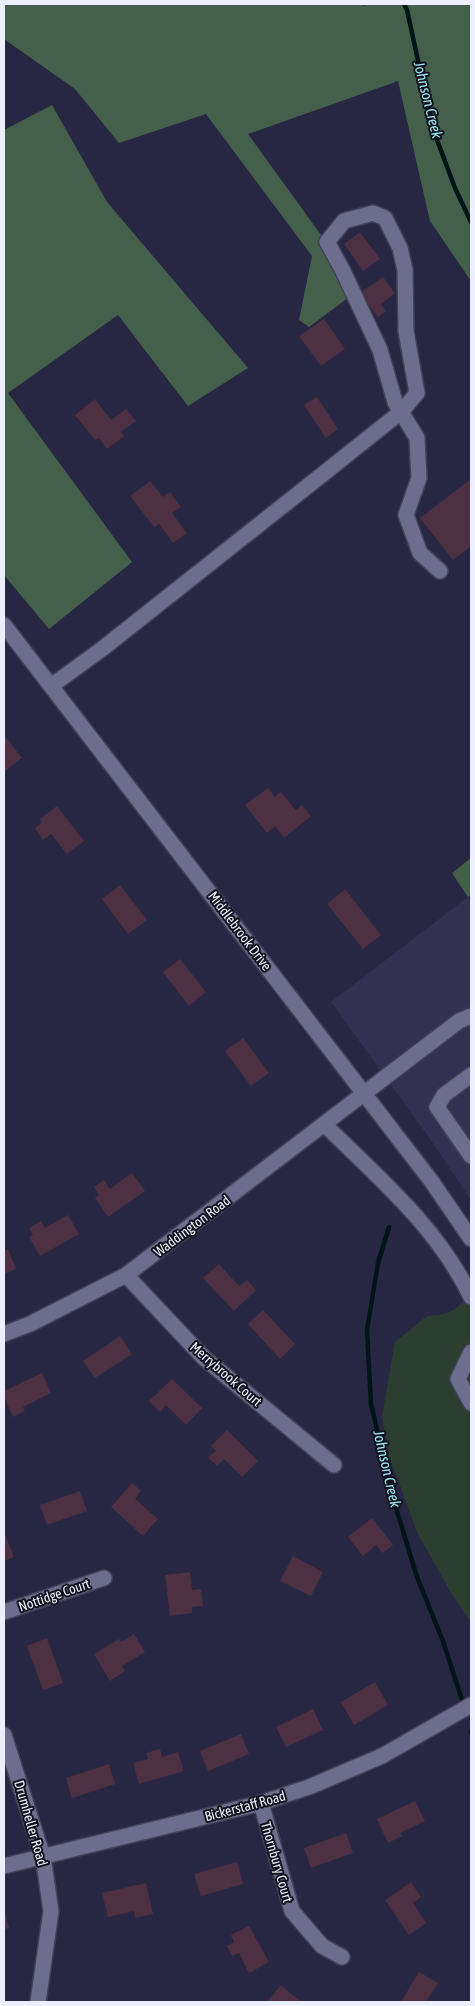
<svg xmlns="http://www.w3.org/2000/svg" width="475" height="2006" viewBox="0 0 475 2006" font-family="'Asap Condensed',sans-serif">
  <rect width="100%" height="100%" fill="#282743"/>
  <path fill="#323152" d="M468 897 471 901V1200L428 1136 331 1002Z"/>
  <path fill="#2c3e30" d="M471 1295V1622L451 1593 417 1532 389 1455 382 1416 395 1342 427 1316 440 1315 454 1310Z"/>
  <path fill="#44604b" d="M4 4H360L365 6 366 4H471V281L430 221 398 81 248 134 360 289 309 327 299 320 312 256 206 114 119 143 75 89 4 39Z
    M52 105 107 202 248 368 188 406 118 315 8 393 132 562 49 629 4 575V130Z
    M471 858V895L468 897 452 873Z"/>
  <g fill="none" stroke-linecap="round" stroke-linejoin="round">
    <path stroke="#011518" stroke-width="4.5" d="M404 4 407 10 429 111 432 118 430 121 455 188 471 222
      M389 1227 378 1263 367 1330 371 1404 393 1498 417 1577 443 1641 463 1703
      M471 1731V1733"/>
  </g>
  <path fill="#4d3041" d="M360 232 380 259 363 271 344 244Z
    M383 277 395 293 381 304 386 311 378 317 360 293Z
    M324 319 345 349 321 366 299 336Z
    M317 397 338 429 326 438 304 405Z
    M95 399 111 420 126 409 136 421 121 432 124 436 107 449 99 438 95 440 75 415Z
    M471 479V546L453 560 420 518Z
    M150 481 163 497 170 492 181 507 172 513 187 533 173 543 159 524 154 527 130 496Z
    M4 735 22 758 4 772Z
    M268 788 275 797 281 792 296 810 302 805 311 816 284 838 275 826 267 833 245 805Z
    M57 806 84 841 67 854 51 834 43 840 35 828 42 823 40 819Z
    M120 885 147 920 128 934 102 899Z
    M345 889 381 935 363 949 327 904Z
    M180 959 206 992 189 1006 163 972Z
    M243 1038 269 1073 251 1086 225 1051Z
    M132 1173 145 1191 108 1217 95 1198 99 1195 94 1187 104 1180 110 1189Z
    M68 1215 79 1234 40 1256 29 1237 33 1235 29 1228 41 1221 45 1228Z
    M8 1249 16 1269 4 1274V1251Z
    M219 1264 239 1286 247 1280 256 1290 234 1311 203 1278Z
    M263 1310 295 1344 280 1359 248 1324Z
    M120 1336 132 1354 95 1378 83 1361Z
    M42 1373 51 1393 23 1407 25 1411 13 1417 4 1397V1391Z
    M172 1379 202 1408 186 1425 166 1405 160 1412 149 1401Z
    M227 1430 258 1461 242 1477 224 1459 217 1466 208 1457 216 1451 211 1446Z
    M132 1483 141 1491 135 1499 158 1519 143 1536 111 1507Z
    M80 1491 87 1511 47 1525 40 1505Z
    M372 1518 393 1545 383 1553 376 1545 363 1556 348 1537Z
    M4 1532 14 1557 4 1561Z
    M293 1556 323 1572 311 1596 280 1581Z
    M190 1572 192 1590 201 1589 203 1606 192 1607V1613L170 1616 165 1575Z
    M134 1634 145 1652 122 1666 125 1671 110 1681 94 1654 119 1639 121 1642Z
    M47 1638 63 1683 43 1690 27 1646Z
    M375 1682 388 1705 354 1725 341 1702Z
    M313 1709 323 1730 286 1747 276 1727Z
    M241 1734 249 1754 208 1771 200 1751Z
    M160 1749 162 1757 178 1752 184 1771 139 1784 133 1763 148 1759 146 1753Z
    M109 1764 115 1784 72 1798 66 1778Z
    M415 1801 425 1821 400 1833 402 1836 388 1843 377 1819Z
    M346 1833 353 1853 311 1868 304 1848Z
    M237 1862 243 1884 201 1896 194 1874Z
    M411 1882 421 1897 413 1903 426 1923 409 1935 385 1900Z
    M146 1883 153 1914 135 1918 134 1911 108 1917 102 1893Z
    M4 1908 9 1928 4 1929Z
    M249 1926 269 1962 249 1973 239 1953 232 1956 227 1946 234 1942 231 1935Z
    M419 1972 438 1983 426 2002H401Z
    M281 1985 301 2002H267Z"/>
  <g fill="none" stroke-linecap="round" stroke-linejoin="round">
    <defs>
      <path id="minor" d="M4 625 432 1182 471 1239
        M51 686 102 649 323 474 402 411 417 393 406 331 405 270 400 248 385 218 373 213 344 221 327 242 342 269 380 350 395 402 417 438 419 478 406 515 420 553 440 571
        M471 1075 444 1095 437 1107 471 1156
        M325 1125C379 1178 438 1228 471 1297
        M126 1275 204 1358 334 1465
        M4 1334 30 1324 126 1275 459 1021 471 1016
        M471 1352 458 1379 471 1403
        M4 1612 104 1578
        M4 1735 43 1857 51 1911 38 2002
        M261 1803 292 1911 322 1946 342 1957
        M4 1866 261 1803 309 1787 382 1756 471 1705"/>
    </defs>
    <use href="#minor" stroke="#424158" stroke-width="18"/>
    <use href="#minor" stroke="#6d6e8e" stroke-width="15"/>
  </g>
  <g text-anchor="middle" stroke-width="4" stroke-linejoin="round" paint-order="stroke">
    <g font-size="14" fill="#eeeffe" stroke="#12121e">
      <text transform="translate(240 931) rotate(53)" y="5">Middlebrook Drive</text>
      <text transform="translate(192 1226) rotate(-37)" y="5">Waddington Road</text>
      <text transform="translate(226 1374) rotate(41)" y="5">Merrybrook Court</text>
      <text transform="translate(54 1595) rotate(-19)" y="5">Nottidge Court</text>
      <text transform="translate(245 1806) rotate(-15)" y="5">Bickerstaff Road</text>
      <text transform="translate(31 1823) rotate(74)" y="5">Drumheller Road</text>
      <text transform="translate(277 1862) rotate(74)" y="5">Thornbury Court</text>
    </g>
    <g font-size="15" font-style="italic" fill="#9ae8f2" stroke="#12121e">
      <text transform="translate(428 100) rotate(76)" y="5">Johnson Creek</text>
      <text transform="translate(387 1469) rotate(77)" y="5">Johnson Creek</text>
    </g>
  </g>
  <rect width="475" height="2006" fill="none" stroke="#eeeffe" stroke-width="10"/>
</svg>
